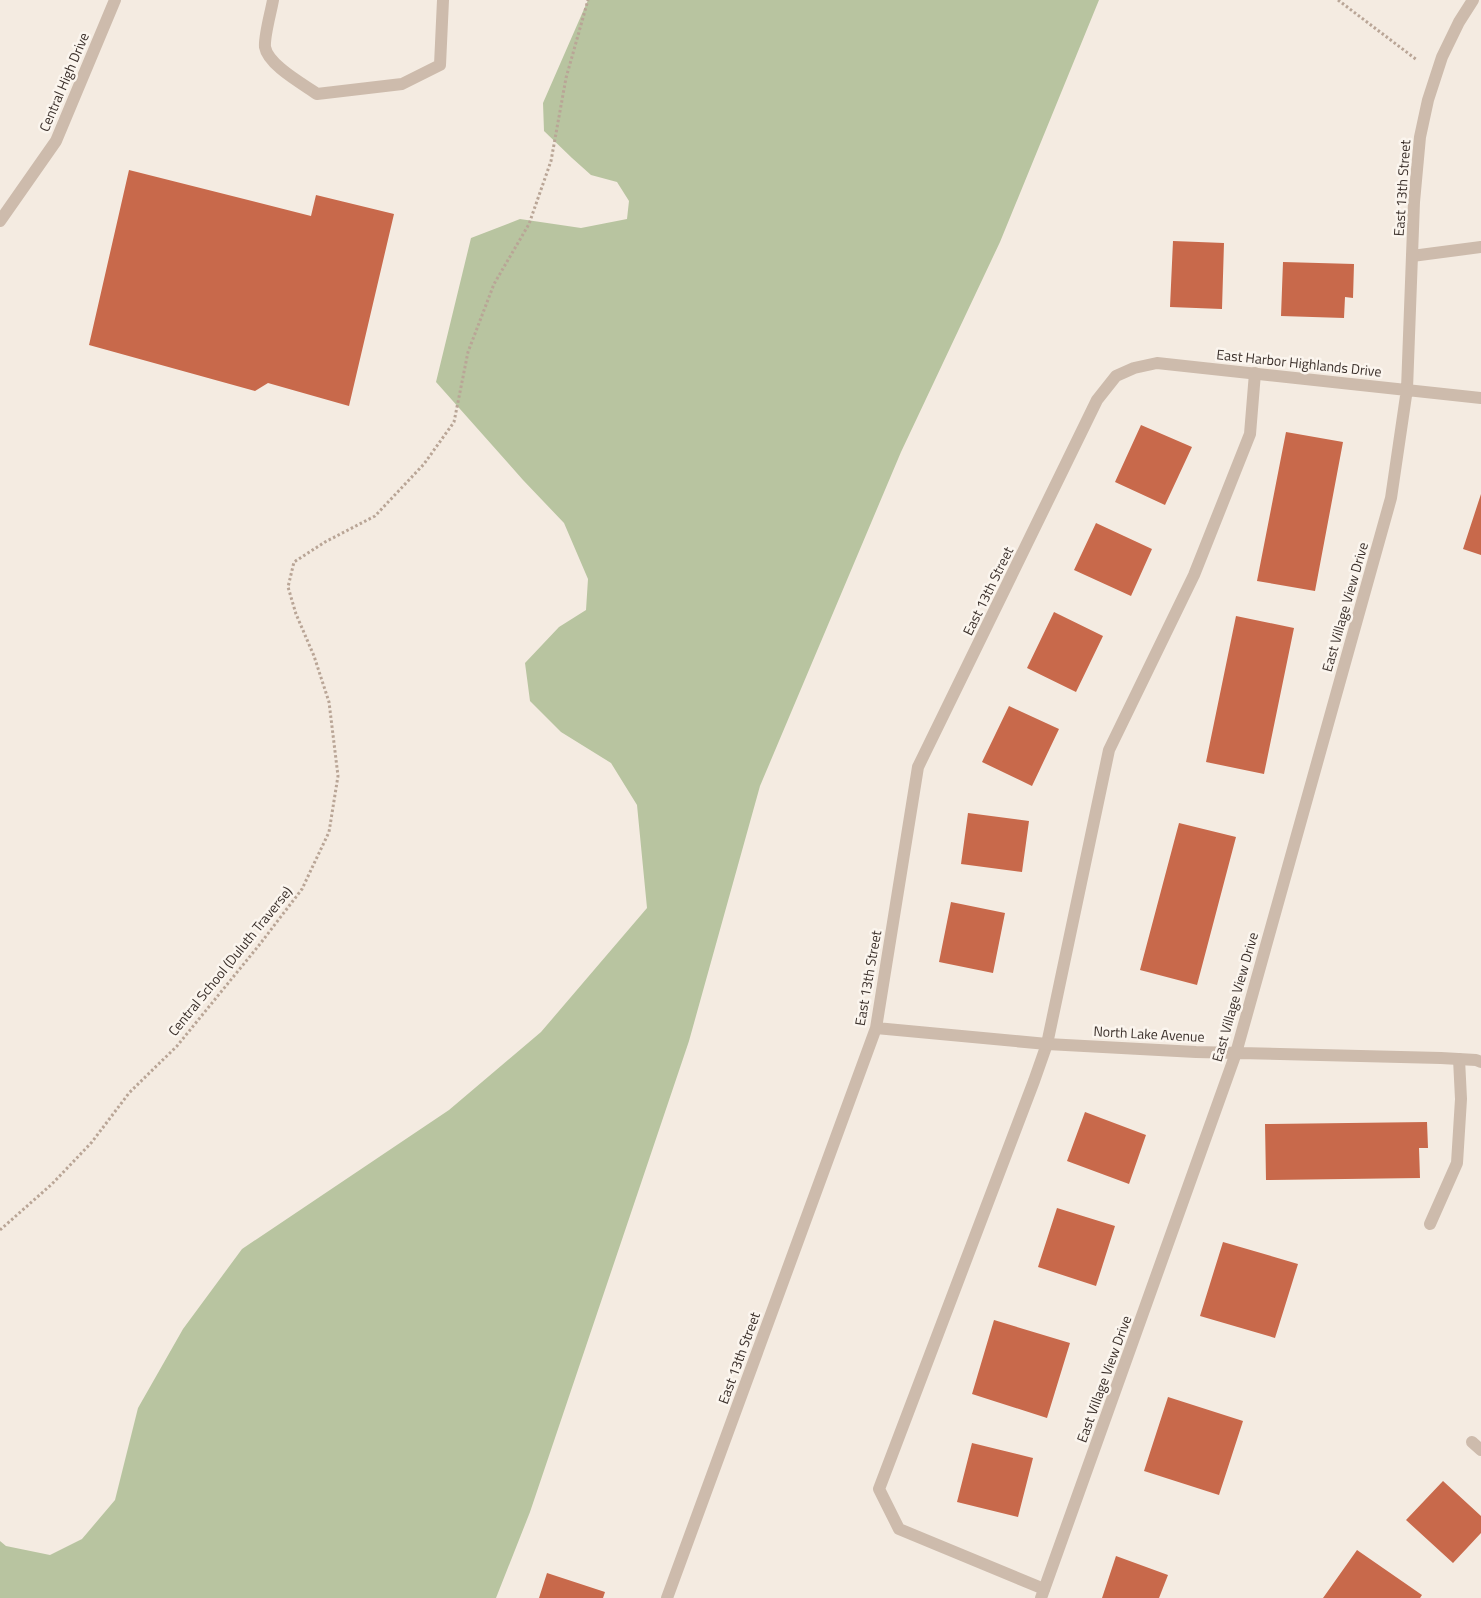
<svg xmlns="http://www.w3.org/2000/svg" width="1481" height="1598" viewBox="0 0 1481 1598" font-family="'Titillium Web',sans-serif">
  <rect width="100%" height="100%" fill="#f4ebe1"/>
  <path fill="#b8c4a0" d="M588 0H1099L1000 242 901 452 760 786 689 1041 530 1512 496 1598H0V1541L6 1546 50 1555 82 1539 115 1500 138 1408 183 1329 242 1249 449 1110 541 1032 647 908 637 805 611 763 561 732 530 701 525 663 559 627 586 610 588 579 564 523 523 480 436 382 471 238 520 219 581 228 627 219 629 201 617 182 591 175 572 158 544 131 543 103Z"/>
  <path fill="#c8694b" d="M129 170 311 216 316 195 394 214 349 406 268 383 255 391 89 345Z
    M1173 241 1224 243 1222 309 1170 307Z
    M1283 262 1354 264 1353 298 1345 297 1344 318 1281 316Z
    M1141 425 1192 447 1165 505 1115 482Z
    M1286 432 1343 442 1315 591 1257 581Z
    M1481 494V555L1463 549Z
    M1096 523 1152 549 1131 596 1074 570Z
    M1054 612 1103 636 1076 692 1027 668Z
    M1236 616 1294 628 1264 774 1206 762Z
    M1009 706 1059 729 1032 786 982 762Z
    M968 813 1029 821 1022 872 961 864Z
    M1179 823 1236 837 1197 985 1140 970Z
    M951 902 1005 913 993 973 939 962Z
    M1085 1112 1146 1135 1129 1184 1067 1161Z
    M1427 1122 1428 1148H1419L1420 1178 1266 1180 1265 1124Z
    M1057 1208 1115 1226 1096 1286 1038 1267Z
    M1223 1242 1298 1264 1275 1338 1200 1316Z
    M994 1320 1070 1343 1047 1418 972 1394Z
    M1168 1397 1243 1421 1219 1495 1144 1471Z
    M972 1443 1033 1458 1018 1517 957 1502Z
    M1443 1481 1481 1516V1533L1453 1563 1406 1520Z
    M1357 1550 1422 1595 1420 1598H1323Z
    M1116 1556 1168 1575 1159 1598H1102Z
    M547 1573 605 1592 603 1598H539Z"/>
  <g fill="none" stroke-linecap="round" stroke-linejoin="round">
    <path stroke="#b9a596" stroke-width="3" stroke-dasharray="2.5 2.5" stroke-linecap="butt" d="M1338 0 1417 60
      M0 1230 52 1184 92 1142 129 1093 177 1046 260 944 302 889 329 832 338 776 329 702 314 656 296 614 288 587 294 562 325 542 375 516 424 464 454 422 468 352 494 284 529 224 551 161 566 78 588 0"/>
    <path stroke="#cdbbac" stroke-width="12" d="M273 0C271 12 264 36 265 47 268 65 303 84 317 94L402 84 440 65 443 0
      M1412 256 1481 247
      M1430 1224 1457 1163 1461 1099 1459 1059
      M1472 1442 1481 1450
      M1044 1589 899 1529 879 1489 1034 1081 1047 1044 1109 750 1194 575 1250 434 1255 373"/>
    <path stroke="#cdbbac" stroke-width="12" d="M876 1028 1047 1044 1196 1052 1441 1058 1476 1060 1481 1062
      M667 1598 876 1028 918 767 1097 400 1116 376 1134 368 1157 363 1481 398
      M1041 1598 1236 1053 1391 498 1407 389 1414 202 1420 137 1428 100 1442 57 1459 22 1473 0"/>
    <path stroke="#cdbbac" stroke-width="12" d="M0 221 56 141 115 0"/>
  </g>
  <g text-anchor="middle" stroke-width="5" stroke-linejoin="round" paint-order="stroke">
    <g font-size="14" fill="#3b302b" stroke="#fbf5ee">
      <text transform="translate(64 82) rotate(-67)" y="5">Central High Drive</text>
      <text transform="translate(1402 188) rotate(-86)" y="5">East 13th Street</text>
      <text transform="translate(1299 363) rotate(6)" y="5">East Harbor Highlands Drive</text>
      <text transform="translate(988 591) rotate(-64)" y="5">East 13th Street</text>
      <text transform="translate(1345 607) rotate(-74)" y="5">East Village View Drive</text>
      <text transform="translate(230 961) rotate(-51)" y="5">Central School (Duluth Traverse)</text>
      <text transform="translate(868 978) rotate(-80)" y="5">East 13th Street</text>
      <text transform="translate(1235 997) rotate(-74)" y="5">East Village View Drive</text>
      <text transform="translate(1149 1034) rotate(3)" y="5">North Lake Avenue</text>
      <text transform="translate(739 1358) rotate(-70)" y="5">East 13th Street</text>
      <text transform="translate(1104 1379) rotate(-70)" y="5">East Village View Drive</text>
    </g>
  </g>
</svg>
